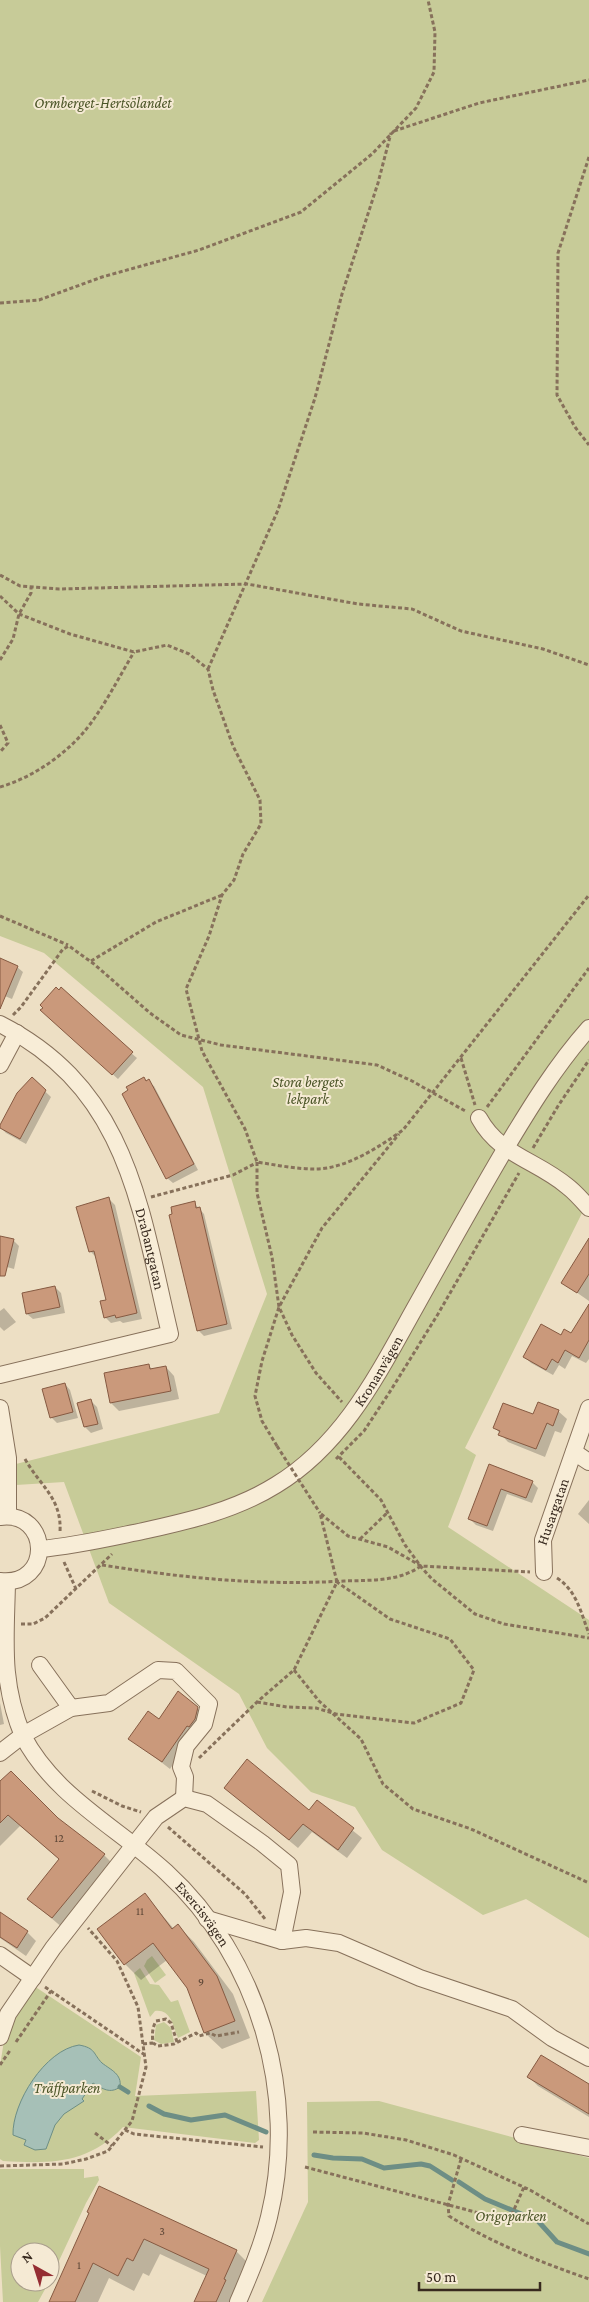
<svg xmlns="http://www.w3.org/2000/svg" width="589" height="2302" viewBox="0 0 589 2302" font-family="'Crimson Pro',serif">
  <rect width="100%" height="100%" fill="#eddfc4"/>
  <path fill="#c7cb98" d="M0 0H589V1199L465 1448 476 1455 448 1527 589 1620V1938L526 1899 483 1915 382 1850 355 1807 311 1792 267 1748 239 1694 109 1603 64 1482 0 1486V1468L219 1413 267 1294 203 1087 44 953 0 936Z
    M152 1956 166 1975 155 1983 144 1966 147 1960Z
    M140 1968 150 1984 159 1985 171 2002 178 2000 190 2032 178 2038C173 2026 171 2009 155 2011L150 2017 134 1973Z
    M34 1986 141 2057 135 2096 256 2091 259 2140 255 2143 123 2127C88 2164 51 2164 3 2161L0 2159V2066L6 2028Z
    M164 2022 171 2028 174 2042 161 2044 154 2040 156 2025Z
    M379 2101 589 2158V2302H262L308 2202 307 2102Z
    M0 2169H84V2178L98 2176 99 2180 86 2203 50 2280V2252H20V2282H49L38 2302H3L0 2246Z"/>
  <path fill="#a6c0b7" stroke="#6d8e85" d="M79 2045C96 2048 93 2054 102 2063 111 2070 122 2074 120 2087 110 2094 103 2089 93 2083L82 2099 84 2101 64 2114 55 2125 46 2149 35 2150 24 2145 26 2140 13 2135C12 2103 45 2050 79 2045Z"/>
  <path fill="#0003" d="M0 959 17 967 23 972 12 999 0 994Z
    M59 992 137 1058 118 1079 47 1016Z
    M32 1079 51 1097 26 1144 6 1133 0 1127Z
    M144 1079 154 1086 198 1170 173 1183 167 1178Z
    M109 1199 115 1205 142 1319 123 1323 120 1321 111 1323 105 1317 108 1301 96 1257 90 1251Z
    M194 1203 204 1214 232 1329 204 1336 198 1330Z
    M0 1237 13 1240 19 1246 14 1269 0 1265Z
    M589 1253V1301L563 1283Z
    M55 1287 61 1293 65 1313 33 1319 27 1314Z
    M589 1307V1359L586 1363 572 1356 565 1369 559 1365 553 1375 531 1363 525 1357 561 1336 572 1335Z
    M4 1308 16 1322 4 1331 0 1327V1311Z
    M148 1365 153 1370 166 1367 174 1376 179 1399 119 1411 111 1403Z
    M65 1384 70 1390 78 1418 57 1423 51 1417Z
    M91 1401 97 1407 103 1429 91 1433 85 1427Z
    M558 1411 567 1419 561 1433 555 1431 545 1457 508 1442 495 1428 534 1416Z
    M490 1466 532 1482 538 1488 532 1503 507 1494 493 1531 476 1525 470 1519Z
    M589 1500V1524L578 1514Z
    M0 1703 4 1724 0 1725Z
    M197 1708 205 1716 170 1769 130 1738Z
    M0 1783 58 1820 104 1855 116 1867 64 1929 29 1899 60 1860 20 1826 0 1846Z
    M225 1788 310 1811 317 1802 362 1838 347 1858 312 1832 298 1848Z
    M145 1895 174 1929 178 1926 194 1942 233 1994 250 2038 222 2049 205 2033 188 1988 167 1960 141 1980 125 1964Z
    M0 1913 27 1932 36 1941 26 1956 0 1938Z
    M529 2077 589 2085V2117L538 2086Z
    M90 2214 236 2251 252 2267 239 2302H195L207 2276 160 2254 149 2276 143 2273 134 2291 109 2278 98 2302H50Z"/>
  <g fill="none" stroke-linecap="round" stroke-linejoin="round">
    <path stroke="#6d8e85" stroke-width="5" d="M120 2087 128 2092
      M149 2106 164 2114 191 2120 225 2115 266 2132
      M314 2155 333 2158 362 2159 384 2168 421 2164 430 2166 452 2180
      M459 2182 485 2199 538 2221 557 2242 589 2254"/>
  </g>
  <path fill="#ca997b" stroke="#865a42" d="M0 958 18 966 0 1009Z
    M56 987 59 990 61 987 133 1052 112 1075 40 1010 43 1008 40 1005Z
    M32 1077 46 1090 20 1139 0 1128V1125L17 1093Z
    M144 1077 146 1081 149 1079 194 1164 166 1179 122 1094 128 1090 126 1087Z
    M109 1197 137 1313 116 1318 115 1315 104 1318 100 1301 106 1300 94 1251 89 1252 76 1207Z
    M195 1201 196 1208 200 1207 227 1324 197 1331 169 1215 172 1214 171 1207Z
    M0 1236 14 1239 5 1276H0Z
    M589 1238V1274L577 1293 561 1283Z
    M55 1286 60 1307 26 1314 22 1293Z
    M589 1304V1340L579 1358 565 1350 558 1363 552 1359 546 1370 523 1357 541 1324 561 1335 564 1329 571 1333Z
    M149 1364 150 1369 166 1366 171 1391 110 1403 104 1373Z
    M65 1383 73 1412 50 1418 42 1389Z
    M91 1399 98 1424 84 1427 77 1403Z
    M538 1402 559 1410 553 1426 547 1423 536 1449 498 1435 500 1431 493 1428 503 1403 533 1414Z
    M489 1464 533 1481 526 1498 501 1489 487 1526 468 1519Z
    M178 1691 198 1707 195 1719 189 1727 187 1726 162 1762 128 1739 148 1711 159 1719Z
    M247 1759 309 1810 317 1800 354 1828 338 1850 303 1824 289 1840 224 1788Z
    M11 1771 58 1818 105 1854 52 1918 27 1899 59 1859 8 1815 0 1823V1781Z
    M145 1893 172 1929 178 1924 217 1976 235 2021 204 2033 187 1988 153 1943 124 1965 97 1929Z
    M0 1912 28 1931 17 1948 0 1937Z
    M541 2055 589 2084V2114L527 2077Z
    M99 2186 237 2250 224 2279 226 2280 216 2302H194L209 2269 144 2239 133 2261 127 2258 118 2276 93 2263 75 2302H49L89 2213 87 2212Z"/>
  <g fill="none" stroke-linecap="round" stroke-linejoin="round">
    <defs>
      <g id="minor">
        <path id="s1" d="M0 1024C129 1090 140 1208 170 1334L0 1375"/>
        <path d="M0 1065 17 1033"/>
        <path d="M479 1118C499 1155 536 1160 567 1186 575 1192 582 1200 589 1208"/>
        <path d="M0 1408 8 1458V1516"/>
        <path d="M574 1452 589 1462"/>
        <path d="M0 1517C51 1510 53 1587 0 1581"/>
        <path id="s2" d="M40 1549C75 1546 109 1538 143 1531 189 1521 236 1510 276 1485 344 1444 379 1372 416 1306 445 1254 474 1202 504 1151 529 1109 556 1065 589 1028"/>
        <path id="s3" d="M544 1572 543 1540 589 1408"/>
        <path id="s4" d="M7 1582C6 1639 0 1681 23 1736 54 1796 117 1827 166 1872 259 1957 299 2095 269 2217 262 2246 250 2274 238 2302"/>
        <path d="M40 1665 71 1708"/>
        <path d="M0 1753 23 1735 71 1708 109 1703 158 1670 176 1671 209 1704 204 1724 186 1746 181 1767 185 1777 184 1798"/>
        <path d="M207 1919 282 1941 306 1938 339 1943 420 1978 512 2009 552 2038 589 2058"/>
        <path d="M0 1955 33 1978"/>
        <path d="M0 2037 8 2014 53 1948 156 1817 184 1798 207 1804 262 1843 289 1865 292 1892 282 1941"/>
        <path d="M522 2135 589 2148"/>
      </g>
    </defs>
    <use href="#minor" stroke="#87715b" stroke-width="18"/>
    <path stroke="#87715b" stroke-width="3" stroke-dasharray="4 2.5" stroke-linecap="butt" d="M394 131 479 103 589 80
      M589 157 558 253 557 395 575 427 589 445
      M0 303 39 300 102 277 199 250 301 212 372 154 416 108 434 72 435 32 428 0
      M0 575 20 586 59 589 247 584 358 604 412 609 461 631 543 649 589 665
      M0 596 19 614 70 634 134 652 167 645 189 654 208 669 213 690 233 746 260 800 261 824 243 854 234 880 222 895 209 936 186 989 202 1051 245 1129 257 1162C276 1165 296 1169 315 1169 346 1169 379 1147 403 1130L589 895
      M0 660 13 639 19 614 31 593V587
      M208 669 278 510 315 398 342 294 378 183 391 133
      M0 725 8 743 0 752
      M0 787C31 778 62 757 83 733 102 711 119 677 134 652
      M0 916 68 945
      M91 961 156 922 222 895
      M13 1015 21 1007 63 949 69 946 94 964 150 1013 181 1035 221 1045 377 1065 412 1081 467 1112
      M461 1058 475 1105
      M487 1107 589 968
      M533 1148 558 1106 589 1060
      M257 1162V1193L272 1257 279 1307 292 1335 316 1373 342 1402
      M151 1197 233 1175 256 1163
      M277 1446 262 1421 255 1396 262 1361 279 1307 322 1228 399 1134
      M339 1457 381 1500 405 1545 422 1568 432 1579 475 1614 504 1624 589 1638
      M25 1459C40 1486 62 1498 60 1532
      M336 1459 364 1431 391 1390 438 1314 519 1173
      M321 1514 348 1536 388 1547 421 1566 530 1572
      M360 1539 387 1513
      M64 1562 76 1589
      M102 1565C184 1578 261 1586 344 1581 371 1580 398 1582 421 1566
      M557 1578C577 1591 581 1613 589 1634
      M21 1624H33L45 1618 112 1554
      M294 1670 319 1701 361 1739 383 1784 413 1809 471 1829 589 1883
      M257 1702 287 1707 316 1708 336 1714 414 1723 461 1703 474 1670 450 1639 390 1619 337 1582
      M199 1758 257 1702 294 1670 337 1582 320 1513
      M92 1791 122 1806 141 1812
      M168 1827 245 1894 265 1919
      M45 1987 145 2055
      M16 2042 51 1991
      M177 2042 171 2023 166 2019 156 2021C152 2028 152 2035 153 2043L158 2046 174 2044 196 2033 199 2036 210 2033 216 2036 239 2032
      M143 2044 153 2043
      M0 2065 11 2049
      M125 2130 134 2134 263 2147
      M313 2132 363 2133 406 2140 454 2155 530 2190 589 2224
      M95 2133 112 2146
      M461 2159 448 2205 449 2216C492 2243 540 2262 589 2279
      M0 2166 63 2164 86 2159 108 2151 132 2121 146 2067 138 2007 117 1961 88 1928
      M305 2167 513 2222
      M509 2221 524 2187"/>
    <use href="#minor" stroke="#f8edd7" stroke-width="16"/>
    <path stroke="#87715b" stroke-width="3" stroke-dasharray="4 2.5" stroke-linecap="butt" d="M277 1446 320 1513"/>
  </g>
  <g text-anchor="middle" stroke-width="4" stroke-linejoin="round" paint-order="stroke">
    <g font-size="12" fill="#5c4636">
      <text x="59" y="1842">12</text>
      <text x="140" y="1915">11</text>
      <text x="201" y="1986">9</text>
      <text x="162" y="2235">3</text>
      <text x="79" y="2269">1</text>
    </g>
    <g font-size="15" font-style="italic" fill="#4a5426" stroke="#f5ead4">
      <text x="103" y="108">Ormberget-Hertsölandet</text>
      <text x="308" y="1087">Stora bergets<tspan x="308" dy="17">lekpark</tspan></text>
      <text x="67" y="2093">Träffparken</text>
      <text x="511" y="2221">Origoparken</text>
    </g>
    <g font-size="15" fill="#382a1f" stroke="#f5ead4">
      <text dy="5" stroke="none"><textPath href="#s1" startOffset="281">Drabantgatan</textPath></text>
      <text dy="5" stroke="none"><textPath href="#s2" startOffset="401">Kronanvägen</textPath></text>
      <text dy="5" stroke="none"><textPath href="#s3" startOffset="62">Husargatan</textPath></text>
      <text dy="5" stroke="none"><textPath href="#s4" startOffset="411">Exercisvägen</textPath></text>
    </g>
  </g>
  <g transform="translate(35 2267) rotate(321)"><circle r="24" fill="#f5ead4" stroke="#a99d8c"/>
  <path d="M0-4L9 19L0 12L-9 19Z" fill="#952d32"/>
  <text y="-8" font-size="14" font-weight="bold" text-anchor="middle" fill="#382a1f">N</text>
  </g>
  <path d="M419 2282v8h121v-8" fill="none" stroke="#382a1f" stroke-width="2.5"/>
  <text x="426" y="2282" font-size="15" fill="#382a1f" stroke="#f5ead4" stroke-width="4" paint-order="stroke">50 m</text>
</svg>
